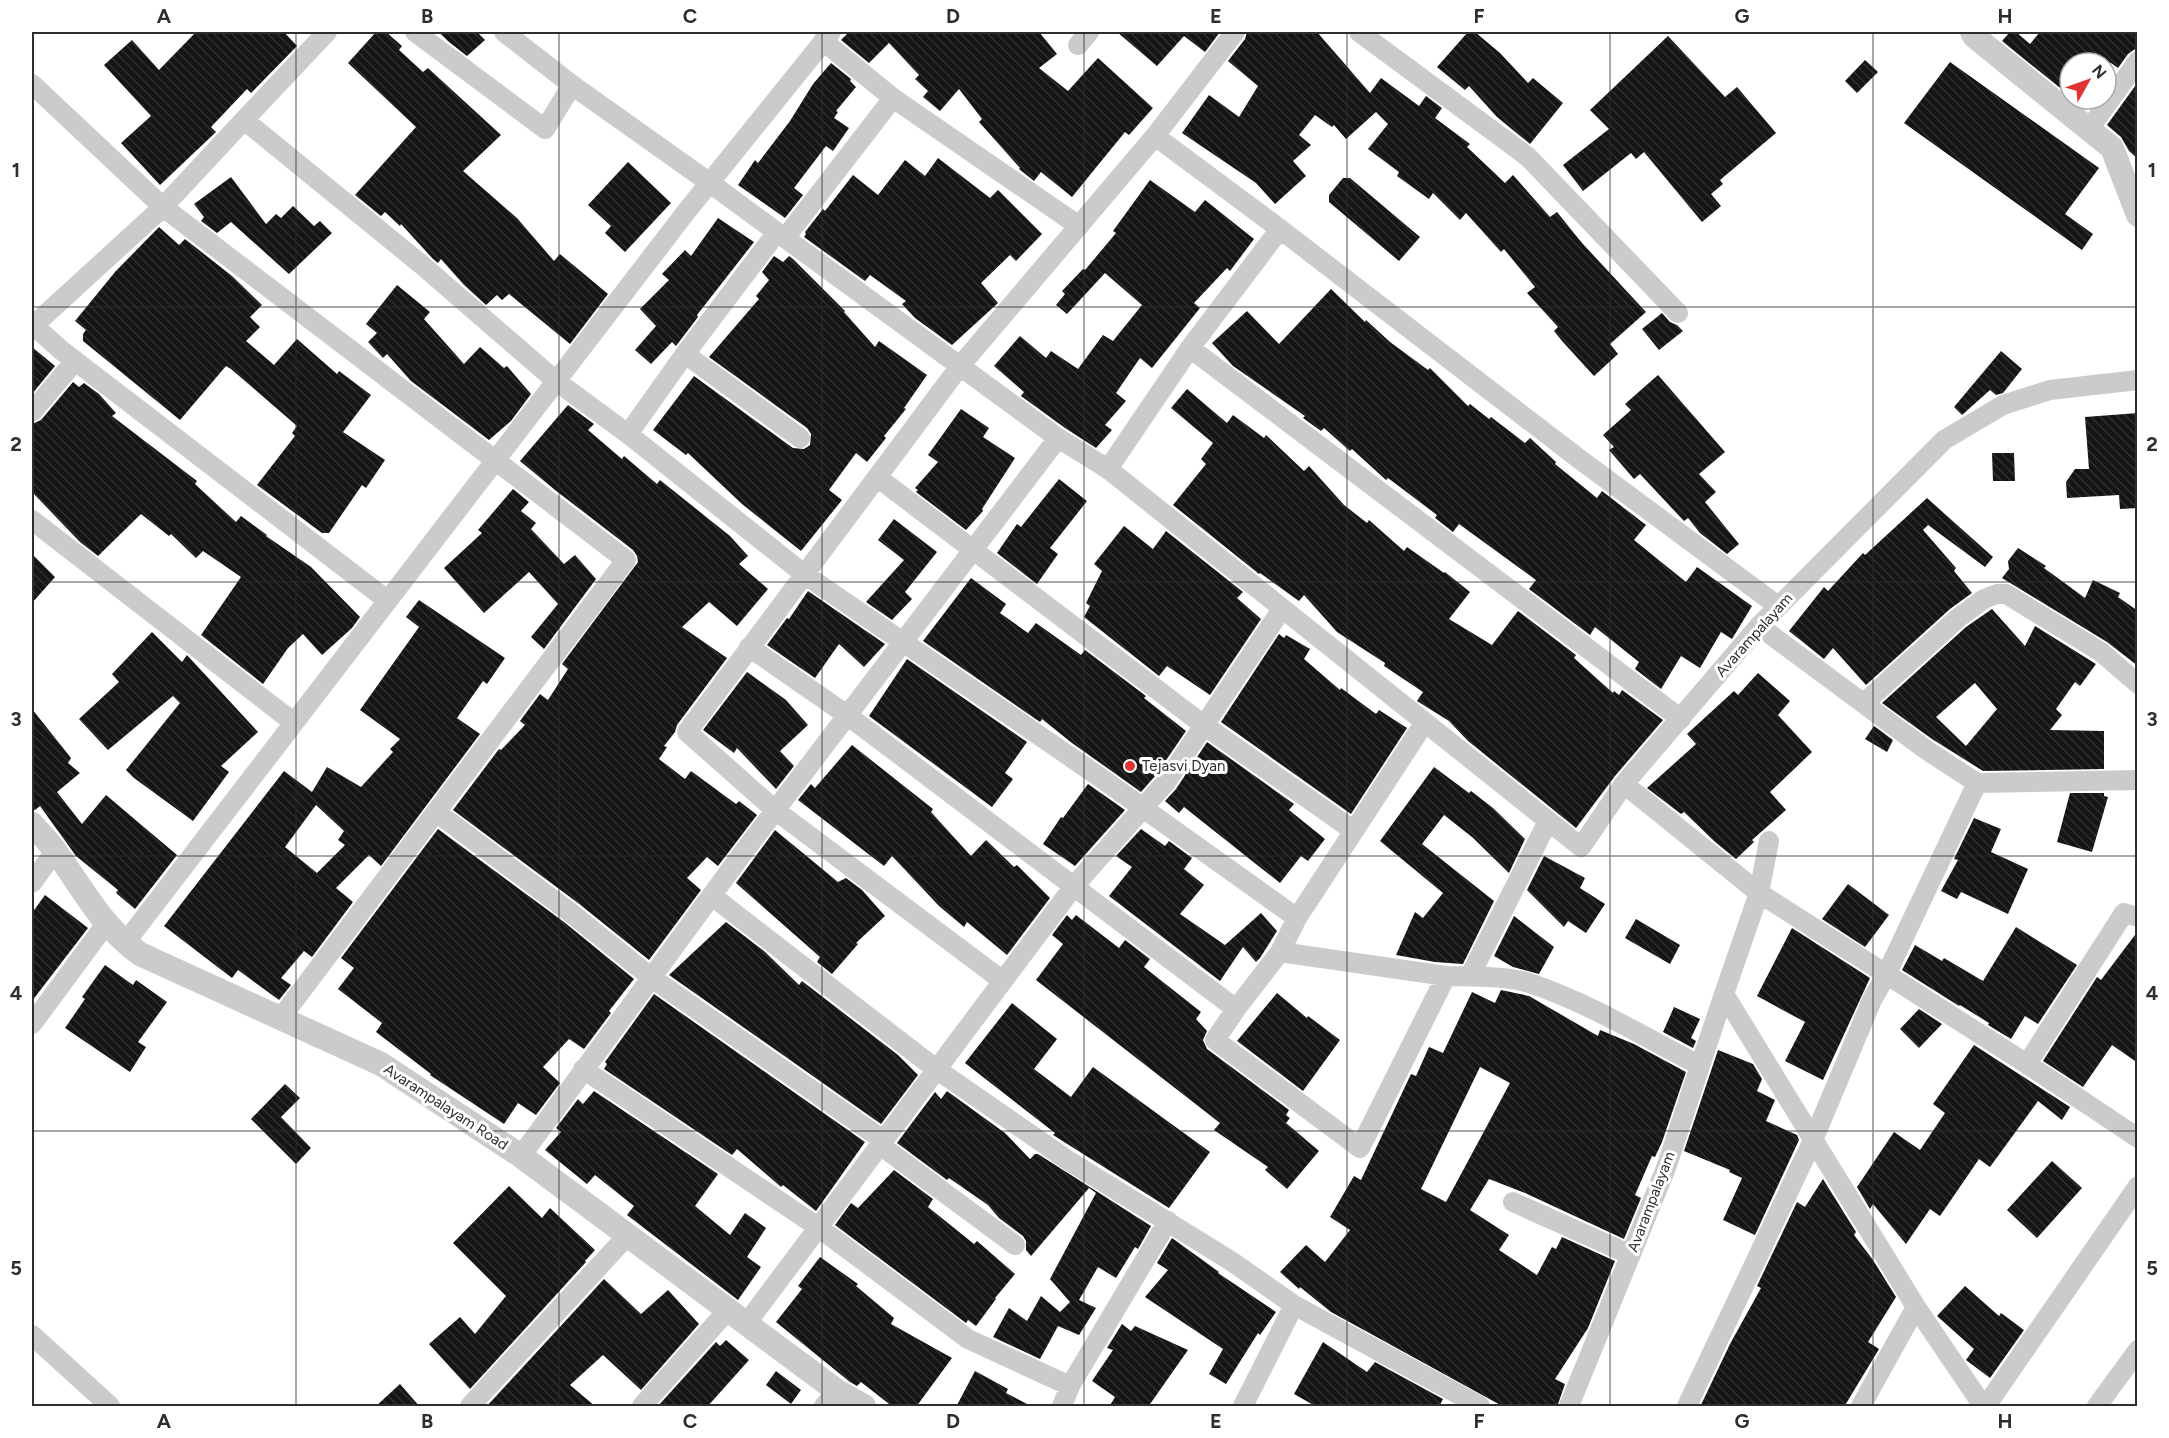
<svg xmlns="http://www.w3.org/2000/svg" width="2169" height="1438" viewBox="0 0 2169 1438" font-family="Figtree,sans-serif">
  <defs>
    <pattern id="building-back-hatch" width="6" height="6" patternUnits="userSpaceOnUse" patternTransform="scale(1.5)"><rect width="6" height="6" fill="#151515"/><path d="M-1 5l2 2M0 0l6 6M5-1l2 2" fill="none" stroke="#2f2f2f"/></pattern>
  </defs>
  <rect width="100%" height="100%" fill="#fff"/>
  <path fill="url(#building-back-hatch)" fill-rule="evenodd" d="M196 32H284L297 46 251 93 247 89 211 127 216 132 160 185 121 143 151 116 104 65 132 40 159 70Z
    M376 32H386L402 46 399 50 423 72 428 68 501 135 463 171 517 218 554 261 560 254 608 294 570 344 509 294 502 300 497 295 486 305 464 285 441 259 438 263 433 259 401 224 400 226 385 212 381 216 355 195 416 127 348 63Z
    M439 32H477L485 40 467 56 449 42Z
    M849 32H1039L1057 54 1039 68 1068 91 1098 58 1153 108 1129 135 1125 132 1072 197 1041 172 1034 181 1019 169 1020 168 979 122 982 119 959 89 940 111 923 97 928 91 915 79 919 75 889 43 869 63 841 40Z
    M1117 32H1220L1205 52 1184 36 1157 66Z
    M1247 32H1317L1370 93 1381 78 1419 106 1426 96 1442 108 1435 118 1470 144 1467 147 1505 183 1513 175 1550 217 1557 212 1582 243 1646 312 1610 344 1618 354 1594 376 1562 341 1554 331 1558 327 1527 293 1535 287 1504 249 1501 252 1466 213 1460 220 1433 193 1429 199 1397 176 1399 172 1368 149 1388 124 1376 112 1346 139 1334 125 1332 127 1315 115 1299 135 1311 145 1293 161 1306 176 1275 204 1256 183 1182 133 1209 95 1239 117 1258 86 1228 61 1245 39Z
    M1468 32H1475L1500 53 1528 83 1533 78 1563 103 1530 144 1497 117 1469 86 1465 90 1437 67Z
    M2010 32H2016L2030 44 2040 32H2138V47L2128 54 2118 68 2111 63H2070V96L2002 41Z
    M1668 36 1725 97 1737 87 1776 133 1720 180 1723 184 1711 194 1721 206 1702 222 1644 152 1636 159 1631 153 1583 191 1563 165 1609 129 1590 110Z
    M1865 60 1878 72 1857 93 1845 81Z
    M1950 62 2099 168 2065 214 2093 234 2082 250 1904 123Z
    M831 63 851 79 850 81 856 87 836 111 838 112 834 118 849 128 833 151 826 146 794 188 803 195 785 218 738 185 755 160 758 163 790 121 813 84Z
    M2138 82V159L2129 151 2121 137 2107 125Z
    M938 158 990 198 998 190 1042 234 1016 261 1010 255 981 283 998 303 952 345 915 318 902 304 906 301 870 275 865 281 804 237 806 234 805 232 823 209 825 211 853 175 878 195 905 160 925 176Z
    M628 162 671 203 625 252 605 233 611 226 588 205Z
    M231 177 266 224 276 214 281 218 293 206 314 226 320 221 332 233 289 274 231 222 217 233 201 221 204 217 194 204Z
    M1343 178H1350L1420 237 1399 261 1329 202V195Z
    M1150 180 1195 212 1205 200 1254 239 1230 271 1227 268 1194 303 1200 308 1152 368 1140 358 1116 393 1126 401 1105 425 1112 430 1096 448 1065 428 1021 396 1024 392 994 366 1020 336 1046 358 1051 351 1078 369 1103 335 1113 341 1142 305 1105 273 1067 314 1056 305 1065 294 1062 291 1083 269 1085 270 1116 233 1113 231Z
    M718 218 754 242 697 315 698 317 676 346 672 342 651 364 635 350 656 326 640 309 669 280 662 274 685 250 691 256Z
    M159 227 179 245 185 239 232 276 262 305 250 317 260 327 246 341 274 365 297 339 337 374 339 371 371 395 343 432 385 460 366 488 362 485 329 533H322L257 485 295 436 292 433 297 426 231 369 226 366 180 420 83 341V334L86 330 75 321 115 272Z
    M774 256 783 262 789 256 793 259 845 311 844 312 875 347 879 341 927 375 904 408 906 409 884 436 886 438 867 462 856 453 829 490 842 500 801 551 742 504 688 453 686 455 653 430 694 376 793 448 804 449 810 445 811 434 807 428 709 357 759 299 756 296 769 280 762 272Z
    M397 285 430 312 424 319 464 364 480 347 504 368 507 366 531 394 511 421 489 440 411 381 387 354 383 358 368 342 377 333 366 324Z
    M1331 289 1365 322 1366 320 1390 342 1428 370 1430 368 1468 406 1470 404 1489 419 1491 417 1525 443 1530 438 1556 462 1555 464 1597 498 1602 491 1646 525 1634 540 1686 582 1697 567 1752 606 1732 639 1721 632 1700 668 1681 656 1661 689 1635 669 1639 662 1595 627 1590 635 1529 589 1536 580 1459 524 1453 532 1435 518 1437 515 1388 478 1386 480 1352 449 1350 451 1324 428 1321 431 1303 418 1305 416 1233 366 1212 343 1247 311 1279 344Z
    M1662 313 1670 322 1677 325 1683 331 1659 350 1642 329Z
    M32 347 55 366 32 394Z
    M2001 351 2022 369 2003 393 1996 395 1990 390 1962 415 1954 407Z
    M1658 375 1725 452 1699 474 1716 492 1705 502 1739 544 1727 554 1700 533 1688 518 1684 521 1640 474 1634 479 1609 450 1614 447 1603 435 1631 410 1625 404Z
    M73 382 79 387 84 383 99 394 116 413 112 416 197 481 195 484 236 522 241 516 267 535 266 536 311 567 360 617 352 628 322 655 303 634 288 648 263 684 201 635 241 577 203 551 196 558 171 534 169 536 141 514 98 556 80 542 32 492V424L41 420Z
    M1187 389 1227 423 1233 415 1264 438 1266 435 1304 471 1309 466 1344 505 1367 523 1369 520 1404 551 1407 547 1444 573 1445 572 1470 592 1449 619 1492 645 1518 611 1576 655 1574 658 1613 693 1614 691 1619 695 1622 690 1663 720 1615 776 1576 828 1468 741 1449 721 1417 701 1423 692 1384 666 1385 663 1337 632 1304 595 1299 601 1260 573 1259 574 1173 505 1206 464 1201 459 1213 443 1171 408Z
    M568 405 594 424 588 430 622 459 624 456 657 484 660 480 730 536 748 556 739 564 768 589 737 626 709 602 682 627 727 658 677 725 675 732 664 746 667 747 659 759 685 779 691 771 736 804 739 801 757 815 718 866 707 857 687 878 701 890 649 960 578 903 453 810 499 749 501 750 525 725 520 721 540 694 548 700 568 669 562 664 638 562 637 556 633 550 555 490 520 461Z
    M961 409 989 428 983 437 1015 458 982 509 983 511 966 530 916 492 918 490 915 488 938 462 928 455Z
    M2138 413V508L2120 509 2119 495 2067 498 2066 482 2075 469H2089L2085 417Z
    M1992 453H2014L2015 481H1993Z
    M1059 479 1087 501 1050 548 1058 554 1037 584 997 553 1017 524 1021 527Z
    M513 489 529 502 521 511 536 523 531 529 564 564 575 555 596 579 544 649 531 637 558 604 529 572 484 613 444 568 482 533 478 530Z
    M1927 498 1993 557 1985 567 1928 525 1923 530 1956 568 1954 571 1972 593 1950 609 1866 685 1833 648 1824 659 1789 631 1824 587 1828 591 1863 553 1865 555Z
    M894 519 937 552 905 592 912 599 892 620 866 602 904 560 878 540Z
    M1124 526 1153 549 1166 531 1243 592 1237 598 1261 619 1210 695 1167 666 1159 676 1084 617 1090 606 1086 603 1102 571 1094 564Z
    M2018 548 2046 566 2044 568 2085 598 2093 580 2120 593 2118 597 2138 611V666L2107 642 2002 578 2009 569 2008 561Z
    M32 554 55 577 32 603Z
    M971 578 1006 604 1000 613 1028 633 1036 623 1081 655 1085 650 1146 696 1144 698 1186 731 1156 775 1141 792 1072 743 1042 719 1040 722 923 641Z
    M808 591 885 644 864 667 839 644 815 678 767 645 787 618 789 619Z
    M419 600 505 658 487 684 483 681 457 718 480 734 381 866 369 855 336 888 353 902 312 957 304 951 281 978 291 985 279 1000 238 970 232 978 164 926 284 771 312 792 327 767 361 787 393 752 390 749 400 739 360 710 419 627 406 617ZM316 805 344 831 338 840 345 845 317 873 285 847Z
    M1992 609 2025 646 2035 626 2096 664 2080 686 2075 682 2056 709 2062 715 2050 730 2104 731V769L1983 771 1932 739 1882 703 1966 627ZM1975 683 1997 709 1966 746 1936 717Z
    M152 632 182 662 187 655 258 732 221 766 229 772 193 821 134 778 126 770 180 703 173 696 108 750 79 719 119 682 112 674Z
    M1279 634 1284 638 1286 635 1310 649 1304 659 1340 690 1341 688 1376 714 1379 710 1407 728 1351 814 1221 722Z
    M907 659 1027 742 1005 773 1013 779 992 807 869 716Z
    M747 672 786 700 808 725 780 751 794 766 776 789 737 748 734 753 703 730Z
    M1758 673 1790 701 1778 715 1812 752 1770 792 1786 810 1752 840 1754 842 1736 859 1714 841 1684 812 1681 814 1647 788 1696 744 1687 734 1734 691 1738 695Z
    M32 709 71 758 68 763 80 773 57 792 82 824 106 795 177 855 135 909 116 893 118 890 76 856 40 806 35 810H32Z
    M1874 726 1893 740 1887 752 1865 739Z
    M1207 742 1294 804 1289 810 1325 839 1308 861 1301 856 1280 883 1184 807 1179 813 1165 801 1176 789Z
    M852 745 933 809 931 812 971 856 986 840 1014 867 1017 865 1050 898 1007 955 967 922 964 927 939 906 892 856 884 866 798 800 811 784 815 788Z
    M1434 767 1469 793 1471 791 1493 808 1525 839 1509 873 1472 837 1444 815 1422 844 1494 901 1463 964 1435 962 1396 955 1415 912 1423 918 1443 893 1380 841Z
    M1088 784 1125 810 1075 866 1043 844 1061 817 1063 818Z
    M2070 793H2104V796L2108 797 2092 852 2057 842Z
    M1974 818 2001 829 1991 852 2028 869 2008 914 1961 892 1957 899 1941 891 1958 860 1954 859Z
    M438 829 564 922 634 979 609 1011 611 1013 584 1049 569 1039 543 1067 560 1083 536 1115 518 1103 504 1124 430 1075 431 1074 376 1032 382 1023 338 989 354 968 341 958Z
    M1141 829 1165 846 1169 841 1192 858 1184 869 1204 885 1180 914 1225 945 1261 913 1277 931 1260 958 1256 962 1243 947 1220 981 1109 896 1132 867 1116 856Z
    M775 830 838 882 846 878 862 890 885 916 856 943 858 944 832 974 817 962 820 957 736 883Z
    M1544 856 1585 878 1580 888 1605 904 1586 933 1568 921 1564 927 1527 890Z
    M1848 884 1889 915 1865 947 1822 919Z
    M45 895 88 928 32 1001V913Z
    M1067 915 1072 920 1076 915 1119 948 1125 940 1150 959 1144 967 1201 1012 1196 1019 1207 1031 1203 1040 1207 1049 1289 1110 1286 1115 1290 1118 1286 1123 1319 1151 1287 1189 1265 1170 1268 1167 1214 1130 1220 1123 1036 980 1063 944 1052 935Z
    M1514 916 1554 947 1539 974 1513 967 1494 956Z
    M1636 919 1680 945 1670 964 1625 938Z
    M726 922 764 951 799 985 802 981 898 1055 918 1075 881 1124 669 975Z
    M2016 927 2077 965 2038 1024 2025 1016 2011 1039 1988 1025 1989 1023 1960 1005 1959 1006 1902 970 1915 945 1942 961 1944 958 1983 981Z
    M1792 928 1870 978 1823 1080 1785 1061 1805 1022 1757 996Z
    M2138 931V1063L2112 1045 2083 1087 2043 1061 2097 977 2101 980Z
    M105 965 133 985 136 980 167 1002 138 1042 146 1047 130 1072 65 1028 85 999 82 997Z
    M1501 990 1529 996 1598 1036 1600 1030 1634 1044 1686 1072 1662 1142 1655 1157 1652 1156 1635 1195 1641 1198 1624 1239 1525 1193 1489 1179 1470 1210 1509 1235 1499 1250 1537 1275 1552 1247 1556 1249 1562 1237 1615 1261 1588 1328 1555 1379 1565 1384 1557 1407H1504L1331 1312 1300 1287 1299 1289 1280 1272 1306 1245 1325 1262 1350 1230 1330 1217 1354 1176 1361 1180 1411 1074 1416 1076 1429 1047 1443 1053 1472 992 1495 1003ZM1480 1067 1510 1083 1446 1202 1421 1189Z
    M1277 993 1307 1018 1308 1016 1340 1040 1303 1091 1237 1041Z
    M654 994 865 1142 816 1211 783 1185 781 1187 737 1149 732 1155 604 1069 607 1064 605 1062Z
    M1012 1003 1057 1039 1034 1069 1071 1097 1093 1067 1210 1152 1169 1208 1053 1135 1055 1133 965 1063Z
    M1674 1007 1700 1019 1691 1038 1696 1041 1693 1048 1663 1032Z
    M1919 1009 1942 1024 1919 1048 1900 1029Z
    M1974 1045 2070 1107 2062 1120 2038 1101 1990 1167 1979 1159 1940 1216 1930 1209 1906 1244 1873 1204 1870 1209 1857 1187 1894 1132 1920 1150 1945 1113 1933 1104Z
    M1718 1050 1753 1064 1762 1079 1757 1091 1775 1100 1766 1121 1797 1135 1799 1140 1755 1235 1723 1220 1742 1178 1729 1172 1730 1170 1684 1151Z
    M285 1084 300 1098 281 1117 311 1148 296 1164 251 1119Z
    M594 1091 718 1174 695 1206 730 1235 745 1213 766 1228 747 1257 761 1267 738 1300 627 1215 634 1206 595 1175 587 1184 545 1150 561 1132 556 1128 578 1099 583 1104Z
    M947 1091 1005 1133 1030 1159 1035 1154H1038L1151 1226 1138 1249 1135 1247 1116 1278 1098 1267 1079 1300 1096 1308 1079 1335 1058 1326 1040 1359 993 1337 1009 1308 1027 1321 1041 1296 1060 1312 1070 1302 1050 1279 1096 1193 1089 1188 1031 1256 1026 1250V1241L1023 1236 999 1218 988 1205 949 1178 947 1180 897 1143 935 1092 941 1099Z
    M2052 1161 2082 1188 2037 1238 2007 1210Z
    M894 1170 933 1199 928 1207 974 1244 977 1241 1015 1274 995 1298 996 1299 976 1326 968 1320 966 1323 835 1225 851 1203 858 1208Z
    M1823 1179 1856 1232 1854 1235 1873 1260 1896 1297 1868 1342 1879 1349 1844 1407H1700L1730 1344 1761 1288 1757 1286 1797 1202 1805 1207Z
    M509 1186 542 1218 550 1208 595 1250 585 1261 586 1262 470 1389 429 1344 460 1317 475 1334 506 1296 453 1243Z
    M1172 1238 1219 1272 1218 1273 1276 1312 1260 1335 1258 1333 1226 1384 1209 1374 1223 1349 1145 1297 1168 1270 1157 1263Z
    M820 1257 858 1284 856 1286 894 1318 891 1324 952 1358 916 1407H893L861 1382 857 1386 850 1382 776 1322 802 1289 798 1286Z
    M604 1279 641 1314 668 1290 699 1324 641 1390 603 1355 570 1385 596 1407H486Z
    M1965 1286 1999 1316 2001 1313 2024 1330 1990 1378 1966 1360 1974 1349 1937 1316Z
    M1122 1324 1131 1331 1135 1326 1188 1350 1148 1407H1109L1115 1397 1092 1381 1113 1350 1107 1348Z
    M726 1340 749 1360 707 1407 658 1406 716 1342 720 1346Z
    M1323 1342 1367 1372 1375 1362 1443 1399 1439 1407H1317L1294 1394Z
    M776 1371 801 1390 791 1404 766 1385Z
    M975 1371 1008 1389 1006 1393 1033 1407H956Z
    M400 1384 420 1407H375Z"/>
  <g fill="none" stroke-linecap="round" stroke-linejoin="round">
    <path stroke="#cbcbcb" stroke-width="20" d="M327 32 244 120 422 265 556 381 628 434 804 574 1101 778 1297 918
      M415 32 545 129 572 85 710 183 1058 438
      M504 32 572 85
      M1235 32 1155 136 1280 229 1578 458 1778 606
      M1359 32 1528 157 1678 313
      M823 41 893 98 1079 226
      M1078 45 1089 32
      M32 84 163 207 626 560 280 1019
      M2089 129 2138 61
      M1280 229 1190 348 1681 719
      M785 238 893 98
      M32 324 61 350 387 600
      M34 325 163 207 244 120
      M685 354 800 438
      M32 412 75 361
      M628 434 685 354 777 232
      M1108 469 1190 348
      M877 477 1205 726 1354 831
      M32 520 293 722
      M1759 626 1925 749 1977 783 2138 780
      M749 647 847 715 1236 1009
      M1864 703 1958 618 1984 599 1997 594H2006L2101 652 2138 684
      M1425 722 1297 918 1280 952 1446 976C1468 976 1509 976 1529 983 1585 1001 1646 1038 1699 1065
      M436 812 571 913 652 978 883 1140
      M1769 841 1759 893 2027 1064 2138 1138
      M32 883 55 851
      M712 896 936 1069 1066 1159 1231 1261 1294 1305 1480 1406
      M125 943 686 212 831 32
      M1280 952 1236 1009 1215 1040 1360 1148 1446 976
      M1470 976 1548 821
      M1003 981 775 810 687 732 960 366 1155 136
      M32 1024 106 924
      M2027 1064 2124 913 2138 917
      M583 1069 818 1227 968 1339 1070 1386
      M880 1145 1015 1245
      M521 1156 742 854 1058 438 1108 469 1581 847 1624 784
      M1513 1202 1631 1255
      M746 1324 1074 886 1166 782 1282 609
      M32 1335 110 1406
      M470 1406 627 1236
      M642 1406 728 1310
      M824 1406 837 1391
      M1062 1406 1070 1386 1168 1221
      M1243 1406 1294 1305
      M1569 1406 1666 1168 1724 994
      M1687 1406 1814 1138 1872 1000 1886 975 1977 783
      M1861 1406 1916 1307
      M1983 1406 1916 1307 1724 994 1759 893 1624 784 1759 626 1944 440 2003 405 2050 390 2138 380
      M1986 1406 2138 1186
      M2097 1406 2138 1350"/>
    <path stroke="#cbcbcb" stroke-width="24" d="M1972 32 1975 37 2112 148 2138 215
      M32 824C40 833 49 842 56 852 84 890 101 926 140 954L381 1064 521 1156 837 1391 864 1406"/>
  </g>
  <path fill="none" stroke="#2e2e2e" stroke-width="1.5" stroke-opacity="0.55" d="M296 32V1406M559 32V1406M822 32V1406M1084 32V1406M1347 32V1406M1610 32V1406M1873 32V1406M32 307H2138M32 582H2138M32 856H2138M32 1131H2138"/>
  <circle fill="#e13334" stroke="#fff" stroke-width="2" cx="1130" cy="766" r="6"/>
  <g text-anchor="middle" stroke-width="6" stroke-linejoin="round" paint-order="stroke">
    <g font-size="15" fill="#2e2e2e" stroke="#fff">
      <text transform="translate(1754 635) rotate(-48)" y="5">Avarampalayam</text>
      <text transform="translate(446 1107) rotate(33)" y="5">Avarampalayam Road</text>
      <text transform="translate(1651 1202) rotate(-69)" y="5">Avarampalayam</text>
    </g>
    <g font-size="15" fill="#2e2e2e" stroke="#fff" text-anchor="start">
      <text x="1142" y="771">Tejasvi Dyan</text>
    </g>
  </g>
  <rect width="2169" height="1438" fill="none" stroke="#ffffff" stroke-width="66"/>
  <g transform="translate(2088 81) rotate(50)"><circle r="28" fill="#ffffff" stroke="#ababab" stroke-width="1.5"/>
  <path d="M0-4.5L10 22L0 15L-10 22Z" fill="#e13334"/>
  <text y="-9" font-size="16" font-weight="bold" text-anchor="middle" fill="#2e2e2e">N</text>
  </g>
  <rect x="33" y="33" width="2103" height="1372" fill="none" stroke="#2e2e2e" stroke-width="2"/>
  <g font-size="20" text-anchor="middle" font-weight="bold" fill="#2e2e2e">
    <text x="164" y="23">A</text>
    <text x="427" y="23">B</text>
    <text x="690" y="23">C</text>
    <text x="953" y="23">D</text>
    <text x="1216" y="23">E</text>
    <text x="1479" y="23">F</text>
    <text x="1742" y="23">G</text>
    <text x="2005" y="23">H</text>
    <text x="16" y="177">1</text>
    <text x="2152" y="177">1</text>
    <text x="16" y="451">2</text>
    <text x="2152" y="451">2</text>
    <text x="16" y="726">3</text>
    <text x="2152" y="726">3</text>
    <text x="16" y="1000">4</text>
    <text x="2152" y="1000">4</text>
    <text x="16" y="1275">5</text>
    <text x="2152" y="1275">5</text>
    <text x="164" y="1428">A</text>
    <text x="427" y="1428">B</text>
    <text x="690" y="1428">C</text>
    <text x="953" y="1428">D</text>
    <text x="1216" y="1428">E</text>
    <text x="1479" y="1428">F</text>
    <text x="1742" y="1428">G</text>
    <text x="2005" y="1428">H</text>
  </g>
</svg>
